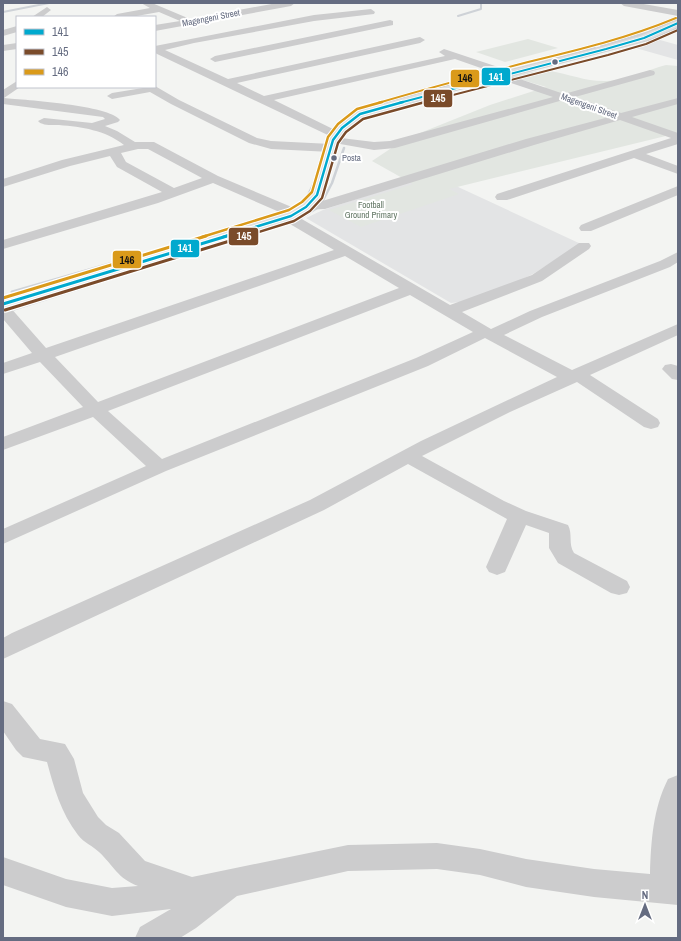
<svg xmlns="http://www.w3.org/2000/svg" width="681" height="941" viewBox="0 0 681 941" font-family="'Archivo Narrow',sans-serif">
  <rect width="100%" height="100%" fill="#f3f4f2"/>
  <path fill="#e3e4e5" d="M660 40 678 45V60L632 47Z
    M418 179 443 180 581 244 533 274 512 284 460 302 451 303 306 218 323 210Z"/>
  <path fill="#e2e6e1" d="M528 39 558 48 505 62 476 52Z
    M666 65 678 66V133L449 189 459 194 361 227 329 210 413 184 372 161 405 139 490 105 546 87 513 77 514 75C526 73 538 70 550 71 569 74 587 82 607 81 628 81 647 70 666 65Z"/>
  <g fill="none" stroke-linecap="round" stroke-linejoin="round">
    <path stroke="#ced2d7" stroke-width="2" d="M3 12 49 3
      M458 16 481 9V3
      M601 46 649 32 678 19
      M545 62 595 48"/>
    <path stroke="#ced2d7" stroke-width="2.5" d="M319 165 324 149
      M306 199 314 183
      M321 204 332 183 344 148
      M298 220 317 208
      M268 229 292 222
      M204 237 286 213
      M243 237 263 231"/>
    <path stroke="#ced2d7" stroke-width="3" d="M242 237 247 236
      M221 244 233 240
      M202 250 212 247
      M175 258 190 253
      M139 269 161 262
      M12 292 207 236
      M14 309 125 274"/>
    <defs>
      <path id="major" d="M678 20V27L648 40 452 91 364 117 346 131 339 140 324 195 311 210 296 219 3 309V298L286 213 301 204 310 194 327 140 338 125 356 111 444 87 602 47 640 36Z"/>
    </defs>
    <use href="#major" stroke="#d1d1d1" stroke-width="2"/>
    <path fill="#cccccd" fill-rule="evenodd" d="M141 3H152L190 19 277 3H295L291 6 155 31V25L180 21 159 12 131 17H113L117 14 150 8Z
      M620 3H638L678 10V16L624 6Z
      M47 7 51 10 42 17H32Z
      M371 9 375 12 374 14 314 21 194 43 165 50 228 79 420 37 425 40 420 43 237 83 264 96 445 56 439 52 444 49 513 72 514 74 511 76 564 94 650 70 654 71 655 73 654 75 575 97 621 113 678 98V104L632 117 678 133V144L646 154 678 166V174L634 158 507 200H497L495 197 497 194 671 138 620 120 534 145 325 209 301 210 299 207 301 204 319 202 526 139 609 117 563 100 395 148 374 150 329 142 327 140 332 137 155 53V46L314 15ZM455 59 498 74 495 76 496 78 553 97 390 141 374 142 341 138 343 135 341 133 274 100Z
      M390 20 393 21V25L215 62 210 59 215 56Z
      M670 24 678 26V32L667 29 666 27Z
      M17 26V32L3 36V30Z
      M17 43V49L3 51V45Z
      M17 81V87H20L4 98C26 100 109 105 120 120L118 122 105 126 117 131 135 142H154L218 176 294 208 300 218 450 305 532 275 579 243H589L591 246 589 249 542 281 462 312 491 329 530 311 660 261 678 252V262L670 267 542 317 504 335 572 370 678 324V335L590 375 658 419 660 423 658 427 651 429 644 427 577 382 510 412 422 456 504 501 526 511 568 525C573 534 568 544 574 553L627 581 630 587 627 593 619 595 611 593 558 563 549 548V533L526 525 505 572 497 575 489 572 486 567 507 519 408 464 324 510 3 659V638L12 633 310 500 421 441 557 377 485 338 428 366 166 471 3 544V529L146 466 93 417 3 450V437L83 407 40 362 3 374V363L32 353 3 319V304L9 306 46 348 334 250 290 224 284 214 213 183 158 203 3 249V240L162 192 117 167 110 156 70 166 3 187V179L62 160 124 145C105 130 82 127 59 125 53 125 42 126 38 121L44 118 92 123 105 119 103 117 3 104V90ZM138 149H148L202 178 174 188 126 162 121 153ZM345 256 399 288 98 402 55 357ZM410 295 473 332 416 358 162 459 108 411Z
      M155 86 179 100 257 138 271 141 331 144 337 148 331 152 271 149 249 143 171 104 150 92 112 99 107 96 112 93Z
      M678 186V195L591 231H581L579 228 581 225Z
      M671 364 678 366V380L672 379 662 369 665 365Z
      M3 701 12 704 40 739 65 744 74 759 83 793 98 817 106 825 119 833 145 861 192 877 348 845 437 843 480 849 526 859 594 869 650 874C651 841 653 809 668 779L678 775V905L594 897 526 887 480 875 437 869 348 871 237 896 196 928 180 938H135L140 927 171 909 112 916 66 907 3 885V857L66 879 112 888 138 886C117 878 114 866 99 852 93 846 84 843 78 835 61 813 54 788 47 762L23 757 16 750 3 731Z"/>
    <use href="#major" fill="#dfe0e1" fill-rule="evenodd"/>
    <defs>
      <path id="bus-1-far2" d="M399 103 606 49 644 38 678 23"/>
      <path id="bus-1-far1" d="M223 237 291 216 306 207 317 195 333 140 342 128 360 114 403 102"/>
      <path id="bus-1" d="M3 304 227 236"/>
      <path id="bus-2-far2" d="M422 103 608 55 646 44 678 30"/>
      <path id="bus-2-far1" d="M243 237 294 221 310 211 322 198 338 143 346 132 363 119 425 102"/>
      <path id="bus-2" d="M5 310 246 236"/>
      <path id="bus-3-far2" d="M378 103C428 88 478 75 528 62 578 50 628 38 676 18"/>
      <path id="bus-3-far1" d="M202 237 289 210 302 202 312 192 328 137 338 124 357 109 382 102"/>
      <path id="bus-3" d="M3 298 206 236"/>
    </defs>
    <use href="#bus-1-far2" stroke="#fff" stroke-width="3.5"/>
    <use href="#bus-1-far1" stroke="#fff" stroke-width="4.5"/>
    <use href="#bus-1" stroke="#fff" stroke-width="5.5"/>
    <use href="#bus-2-far2" stroke="#fff" stroke-width="3.5"/>
    <use href="#bus-2-far1" stroke="#fff" stroke-width="4.5"/>
    <use href="#bus-2" stroke="#fff" stroke-width="5.5"/>
    <use href="#bus-3-far2" stroke="#fff" stroke-width="3.5"/>
    <use href="#bus-3-far1" stroke="#fff" stroke-width="4.5"/>
    <use href="#bus-3" stroke="#fff" stroke-width="5.5"/>
    <use href="#bus-1-far2" stroke="#00a9ce" stroke-width="2"/>
    <use href="#bus-1-far1" stroke="#00a9ce" stroke-width="2.5"/>
    <use href="#bus-1" stroke="#00a9ce" stroke-width="3"/>
    <use href="#bus-2-far2" stroke="#7a4b2a" stroke-width="2"/>
    <use href="#bus-2-far1" stroke="#7a4b2a" stroke-width="2.5"/>
    <use href="#bus-2" stroke="#7a4b2a" stroke-width="3"/>
    <use href="#bus-3-far2" stroke="#da9a1a" stroke-width="2"/>
    <use href="#bus-3-far1" stroke="#da9a1a" stroke-width="2.5"/>
    <use href="#bus-3" stroke="#da9a1a" stroke-width="3"/>
  </g>
  <g fill="#656c81" stroke="#fff" stroke-width="1.5">
    <circle cx="555" cy="62" r="3.5"/>
    <circle cx="334" cy="158" r="3.5"/>
  </g>
  <g text-anchor="middle" stroke-width="4" stroke-linejoin="round" paint-order="stroke">
    <g font-size="9" fill="#656c81" stroke="#fff">
      <text transform="translate(211 18) rotate(-11)" y="3">Magengeni Street</text>
      <text transform="translate(589 106) rotate(20)" y="3">Magengeni Street</text>
    </g>
    <g font-size="9" fill="#656c81" stroke="#fff" text-anchor="start">
      <text x="342" y="161">Posta</text>
    </g>
    <g font-size="9" fill="#647866" stroke="#fff">
      <text x="371" y="208">Football<tspan x="371" dy="10">Ground Primary</tspan></text>
    </g>
  </g>
  <g stroke="#fff" stroke-width="1.5">
    <rect x="481" y="67" width="30" height="19" rx="4" fill="#00a9ce"/>
    <rect x="450" y="69" width="30" height="19" rx="4" fill="#da9a1a"/>
    <rect x="423" y="89" width="30" height="19" rx="4" fill="#7a4b2a"/>
    <rect x="228" y="227" width="31" height="19" rx="4" fill="#7a4b2a"/>
    <rect x="170" y="239" width="30" height="19" rx="4" fill="#00a9ce"/>
    <rect x="112" y="250" width="30" height="19" rx="4" fill="#da9a1a"/>
  </g>
  <g font-size="11" text-anchor="middle" font-weight="bold" fill="#fff">
    <text x="496" y="81">141</text>
    <text x="438" y="102">145</text>
    <text x="244" y="240">145</text>
    <text x="185" y="252">141</text>
  </g>
  <g font-size="11" text-anchor="middle" font-weight="bold" fill="#111">
    <text x="465" y="82">146</text>
    <text x="127" y="264">146</text>
  </g>
  <rect width="681" height="941" fill="none" stroke="#656c81" stroke-width="8"/>
  <rect x="16" y="16" width="140" height="72" fill="#ffffff" stroke="#c1c4cd"/>
  <rect x="24" y="29" width="20" height="6" fill="#00a9ce" stroke="#c1c4cd"/>
  <text x="52" y="36" font-size="12" fill="#656c81">141</text>
  <rect x="24" y="49" width="20" height="6" fill="#7a4b2a" stroke="#c1c4cd"/>
  <text x="52" y="56" font-size="12" fill="#656c81">145</text>
  <rect x="24" y="69" width="20" height="6" fill="#da9a1a" stroke="#c1c4cd"/>
  <text x="52" y="76" font-size="12" fill="#656c81">146</text>
  <g transform="translate(645 905)" stroke="#ffffff" stroke-width="3" paint-order="stroke">
  <path d="M0-3L7 15L0 10L-7 15Z" fill="#656c81"/>
  <text y="-6" font-size="11" font-weight="bold" text-anchor="middle" fill="#656c81">N</text>
  </g>
</svg>
